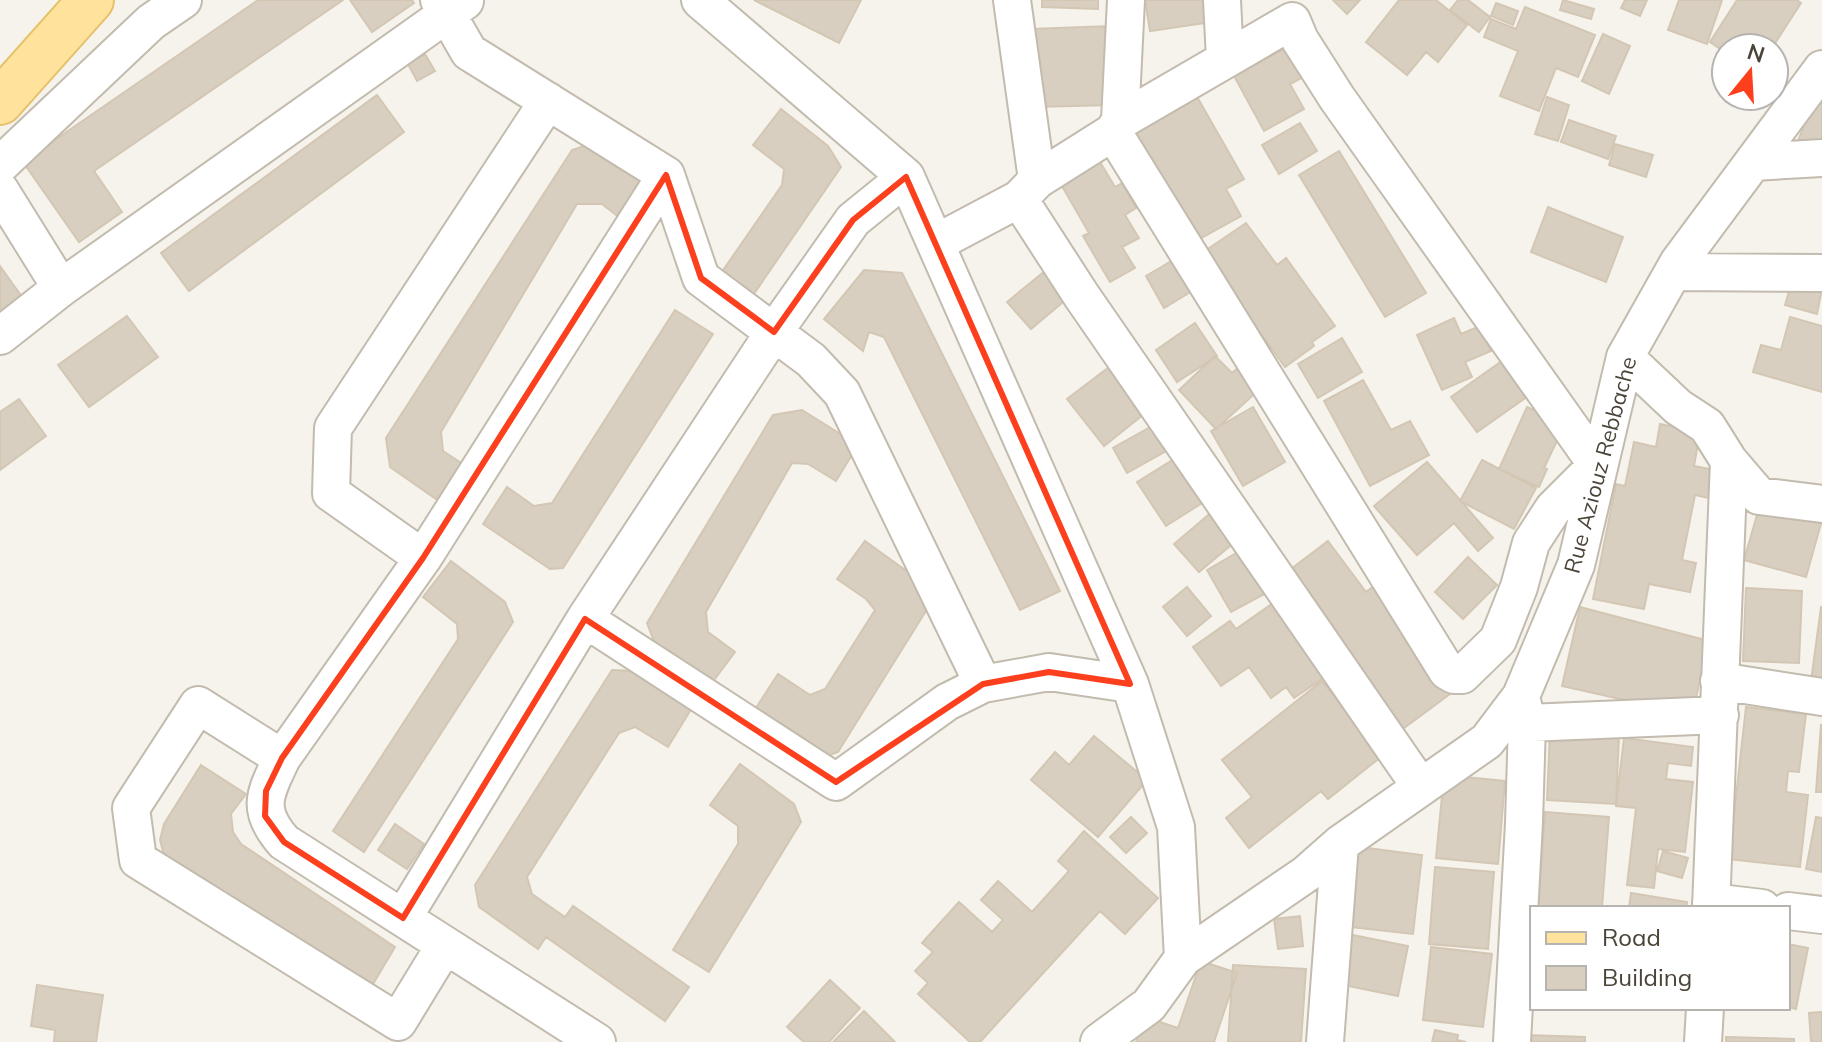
<svg xmlns="http://www.w3.org/2000/svg" width="1822" height="1042" viewBox="0 0 1822 1042" font-family="Mulish,sans-serif">
  <rect width="100%" height="100%" fill="#f6f3ec"/>
  <path fill="#d8cfc1" stroke="#d3c7b4" stroke-width="2" d="M258 0H343L94 171 122 212 79 242 23 162Z
    M350 0H412L414 3 372 32Z
    M754 0H861L839 43Z
    M1042 0H1098V9L1042 7Z
    M1145 0H1216L1219 21 1150 31Z
    M1333 0H1360L1347 14Z
    M1399 0H1436L1467 25 1438 62 1426 52 1407 75 1366 42Z
    M1458 0H1468L1490 17 1479 32 1450 10Z
    M1563 0 1594 9 1591 19 1560 10Z
    M1625 0H1647L1640 16 1621 8Z
    M1679 0H1722L1707 44 1668 30Z
    M1737 0H1797L1801 3 1772 48H1726V53L1710 42Z
    M1496 3 1518 11 1513 25 1491 16Z
    M1525 7 1595 35 1578 77 1556 68 1539 111 1500 96 1518 51 1484 37 1491 19 1516 29Z
    M1111 26 1114 105 1034 107 1031 29Z
    M1603 34 1630 46 1609 94 1582 81Z
    M1293 44 1309 74 1290 84 1304 109 1264 131 1234 76Z
    M425 54 435 71 417 81 408 64Z
    M1817 92 1822 94V150L1798 141Z
    M377 95 404 132 189 291 161 253Z
    M1196 95 1244 179 1226 189 1241 216 1196 241 1134 130Z
    M1547 97 1569 105 1558 141 1535 134Z
    M781 109 828 146 841 167 749 301 717 279 782 185 784 169 753 145Z
    M1569 120 1616 136 1608 159 1561 142Z
    M1300 123 1317 151 1279 174 1262 145Z
    M593 143 650 185 624 221 602 204H577L441 432 443 451 475 472 449 508 390 467 386 438 572 150Z
    M1615 144 1653 155 1646 177 1609 165Z
    M1339 151 1426 293 1385 317 1299 175Z
    M1094 152 1115 187 1122 183 1136 208 1125 215 1139 238 1122 247 1135 268 1110 282 1083 236 1089 233 1055 174Z
    M1548 207 1623 237 1606 282 1531 252Z
    M1246 223 1277 265 1286 258 1335 326 1312 342 1314 346 1285 367 1202 253Z
    M1178 257 1197 288 1164 308 1146 276Z
    M0 266 27 304 0 324Z
    M864 270 902 273 1060 591 1020 610 884 337 869 332 863 351 824 319Z
    M1045 271 1068 298 1031 329 1007 302Z
    M1792 281 1822 289 1817 314 1785 305Z
    M675 310 713 334 563 568 550 569 483 524 507 487 534 506 552 503Z
    M127 316 158 357 89 407 58 365Z
    M1790 317 1822 326V392L1753 372 1761 345 1781 350Z
    M1454 318 1461 334 1480 326 1491 351 1465 362 1472 377 1442 390 1417 335Z
    M1195 323 1217 356 1177 382 1156 350Z
    M1342 338 1362 372 1318 398 1298 364Z
    M1215 356 1232 373 1242 364 1263 386 1216 429 1179 390Z
    M1502 361 1528 396 1477 432 1451 397Z
    M1108 368 1144 414 1104 446 1067 399Z
    M1363 380 1391 430 1410 421 1429 455 1370 486 1324 401Z
    M19 399 46 436 0 470V412Z
    M1253 407 1285 462 1243 486 1211 431Z
    M1527 407 1565 424 1544 468 1547 469 1539 487 1499 469Z
    M802 410 858 445 836 481 808 464 792 463 706 612 708 632 735 652 711 684 655 644 647 623 773 415Z
    M1161 421 1175 446 1127 473 1113 448Z
    M1660 424 1700 432 1694 466 1715 470 1709 498 1695 495 1682 560 1696 563 1690 592 1649 584 1644 609 1593 599 1616 484 1625 486 1634 442 1656 447Z
    M1182 454 1210 498 1166 526 1137 482Z
    M1482 460 1536 488 1514 529 1460 501Z
    M1427 462 1493 538 1478 551 1454 523 1417 555 1374 506Z
    M1761 501 1822 520 1806 577 1744 560Z
    M1213 511 1237 540 1199 572 1174 544Z
    M865 541 923 583 931 603 838 752 815 760 750 717 778 674 810 695 825 689 875 610 866 599 837 579Z
    M1328 541 1366 592 1380 581 1454 691 1400 731 1287 572Z
    M1243 549 1268 592 1231 612 1207 570Z
    M1468 557 1497 585 1463 619 1435 592Z
    M451 561 505 602 513 622 364 852 333 831 458 639 457 624 423 597Z
    M1187 587 1211 616 1187 636 1163 607Z
    M1746 588 1802 591 1799 663 1743 661Z
    M1273 603 1325 677 1294 698 1286 687 1271 698 1249 667 1221 686 1193 647 1230 621 1236 629Z
    M1580 607 1709 641 1692 715 1562 686Z
    M1821 607H1822V682L1811 681Z
    M612 670 636 671 693 706 668 747 635 727 619 733 527 877 532 894 565 917 573 906 689 987 665 1021 546 937 538 949 479 907 475 885Z
    M1322 681 1382 756 1328 799 1321 791 1249 848 1226 818 1252 797 1222 760Z
    M1746 707 1806 714 1799 772 1788 771 1786 792 1808 795 1800 867 1729 859Z
    M1821 725H1822V792H1816Z
    M1550 732 1619 736 1616 804 1547 800Z
    M1094 736 1147 780 1098 837 1031 780 1055 752 1069 765Z
    M1624 738 1693 747 1691 766 1668 763 1666 779 1693 782 1685 852 1658 849 1654 888 1627 885 1636 808 1616 806Z
    M740 764 794 804 801 822 709 972 673 950 738 844V826L710 805Z
    M201 765 246 794 231 814 233 832 241 844 395 947 367 994 164 855 160 840 164 824Z
    M1444 775 1505 781 1498 864 1436 858Z
    M1545 812 1609 817 1602 908H1538Z
    M1131 817 1147 833 1126 853 1110 837Z
    M1816 817 1822 818V872L1806 869Z
    M395 824 424 844 407 869 378 850Z
    M1084 831 1158 898 1125 934 1100 911 980 1042H970L918 994 928 983 915 971 933 952 922 943 959 902 992 932 1003 920 981 900 998 881 1032 912 1069 871 1058 861Z
    M1352 846 1422 855 1413 934 1342 926Z
    M1663 851 1688 858 1682 878 1657 871Z
    M1435 867 1494 872 1488 949 1429 944Z
    M1631 893 1687 902 1686 908H1629Z
    M1300 916 1303 946 1278 949 1274 919Z
    M1348 934 1408 946 1398 996 1338 984Z
    M1788 944 1808 948 1796 1009 1788 1007Z
    M1431 947 1492 954 1483 1027 1423 1020Z
    M1201 961 1237 973 1214 1042H1136L1145 1017 1178 1028Z
    M1233 965 1306 969 1301 1042H1228Z
    M830 980 860 1008 829 1042H804L787 1027Z
    M37 985 103 995 96 1042H54L55 1030 31 1026Z
    M864 1011 895 1042H833Z
    M1822 1012V1042H1811L1809 1013Z
    M1435 1030 1458 1035 1457 1040 1466 1042H1432Z
    M1527 1035 1585 1037V1042H1526Z
    M1726 1037 1794 1039V1042H1726Z"/>
  <g fill="none" stroke-linecap="round" stroke-linejoin="round">
    <defs>
      <path id="minor" d="M439 0 469 52 666 175 701 278 811 360 842 393 983 684
        M700 0 906 177 1130 684 1176 827 1183 958
        M1012 0 1037 180
        M1222 0 1225 59
        M1120 121 1126 0
        M1754 162 1822 158
        M0 165 151 22 183 0
        M0 190 61 288
        M1019 199 1081 295 1420 786
        M936 243 1019 199 1037 180 1113 132 1120 121 1292 21 1300 40 1337 98 1597 465 1553 509 1531 543 1519 587 1498 640 1462 675H1454L1447 671 1113 132
        M1673 272 1822 273
        M0 336 61 288 465 1
        M1625 357 1678 407 1707 426 1729 461 1711 908
        M1729 461 1759 496 1822 504
        M423 558 331 493 333 428 548 101
        M585 619 836 782 947 702 983 684 1049 672 1130 684
        M1719 681 1822 697
        M1527 723 1720 715
        M282 758 198 705 131 808 138 860 398 1022 445 945
        M1711 902 1762 908
        M1788 911 1822 915
        M403 918 585 619 774 332 853 220 906 177
        M597 1042 284 842C255 809 265 794 282 758L423 558 666 175
        M1099 1042 1149 1005 1183 958 1306 874 1340 844 1487 741 1521 696 1576 565 1625 357 1678 263 1822 69
        M1325 1042 1340 844
        M1512 1042 1524 823 1527 723 1521 696
        M1703 1042 1705 1008"/>
      <path id="major" d="M0 102 91 0"/>
    </defs>
    <use href="#minor" stroke="#c2bbae" stroke-width="40"/>
    <use href="#major" stroke="#e6c16a" stroke-width="48"/>
    <use href="#minor" stroke="#fff" stroke-width="36"/>
    <use href="#major" stroke="#ffe39c" stroke-width="44"/>
  </g>
  <path fill="none" stroke="#fc3f1d" stroke-width="6" stroke-linejoin="round" d="M666 175 701 278 774 332 853 220 906 177 1130 684 1049 672 983 684 836 782 585 619 403 918 284 842 265 816 266 791 282 758 423 558Z"/>
  <g text-anchor="middle" stroke-width="8" stroke-linejoin="round" paint-order="stroke">
    <g font-size="22" fill="#4b4439" stroke="#fff">
      <text transform="translate(1600 465) rotate(-75)" y="8">Rue Aziouz Rebbache</text>
    </g>
  </g>
  <rect x="1530" y="906" width="260" height="104" fill="#ffffff" stroke="#b7b4b0" stroke-width="2"/>
  <rect x="1546" y="932" width="40" height="12" fill="#ffe39c" stroke="#b7b4b0" stroke-width="2"/>
  <text x="1602" y="946" font-size="24" fill="#4b4439">Road</text>
  <rect x="1546" y="966" width="40" height="24" fill="#d8cfc1" stroke="#b7b4b0" stroke-width="2"/>
  <text x="1602" y="986" font-size="24" fill="#4b4439">Building</text>
  <g transform="translate(1750 72) rotate(18)"><circle r="38" fill="#ffffff" stroke="#b7b4b0" stroke-width="2"/>
  <path d="M0-6L14 30L0 20L-14 30Z" fill="#fc3f1d"/>
  <text y="-12" font-size="22" font-weight="bold" text-anchor="middle" fill="#4b4439">N</text>
  </g>
</svg>
